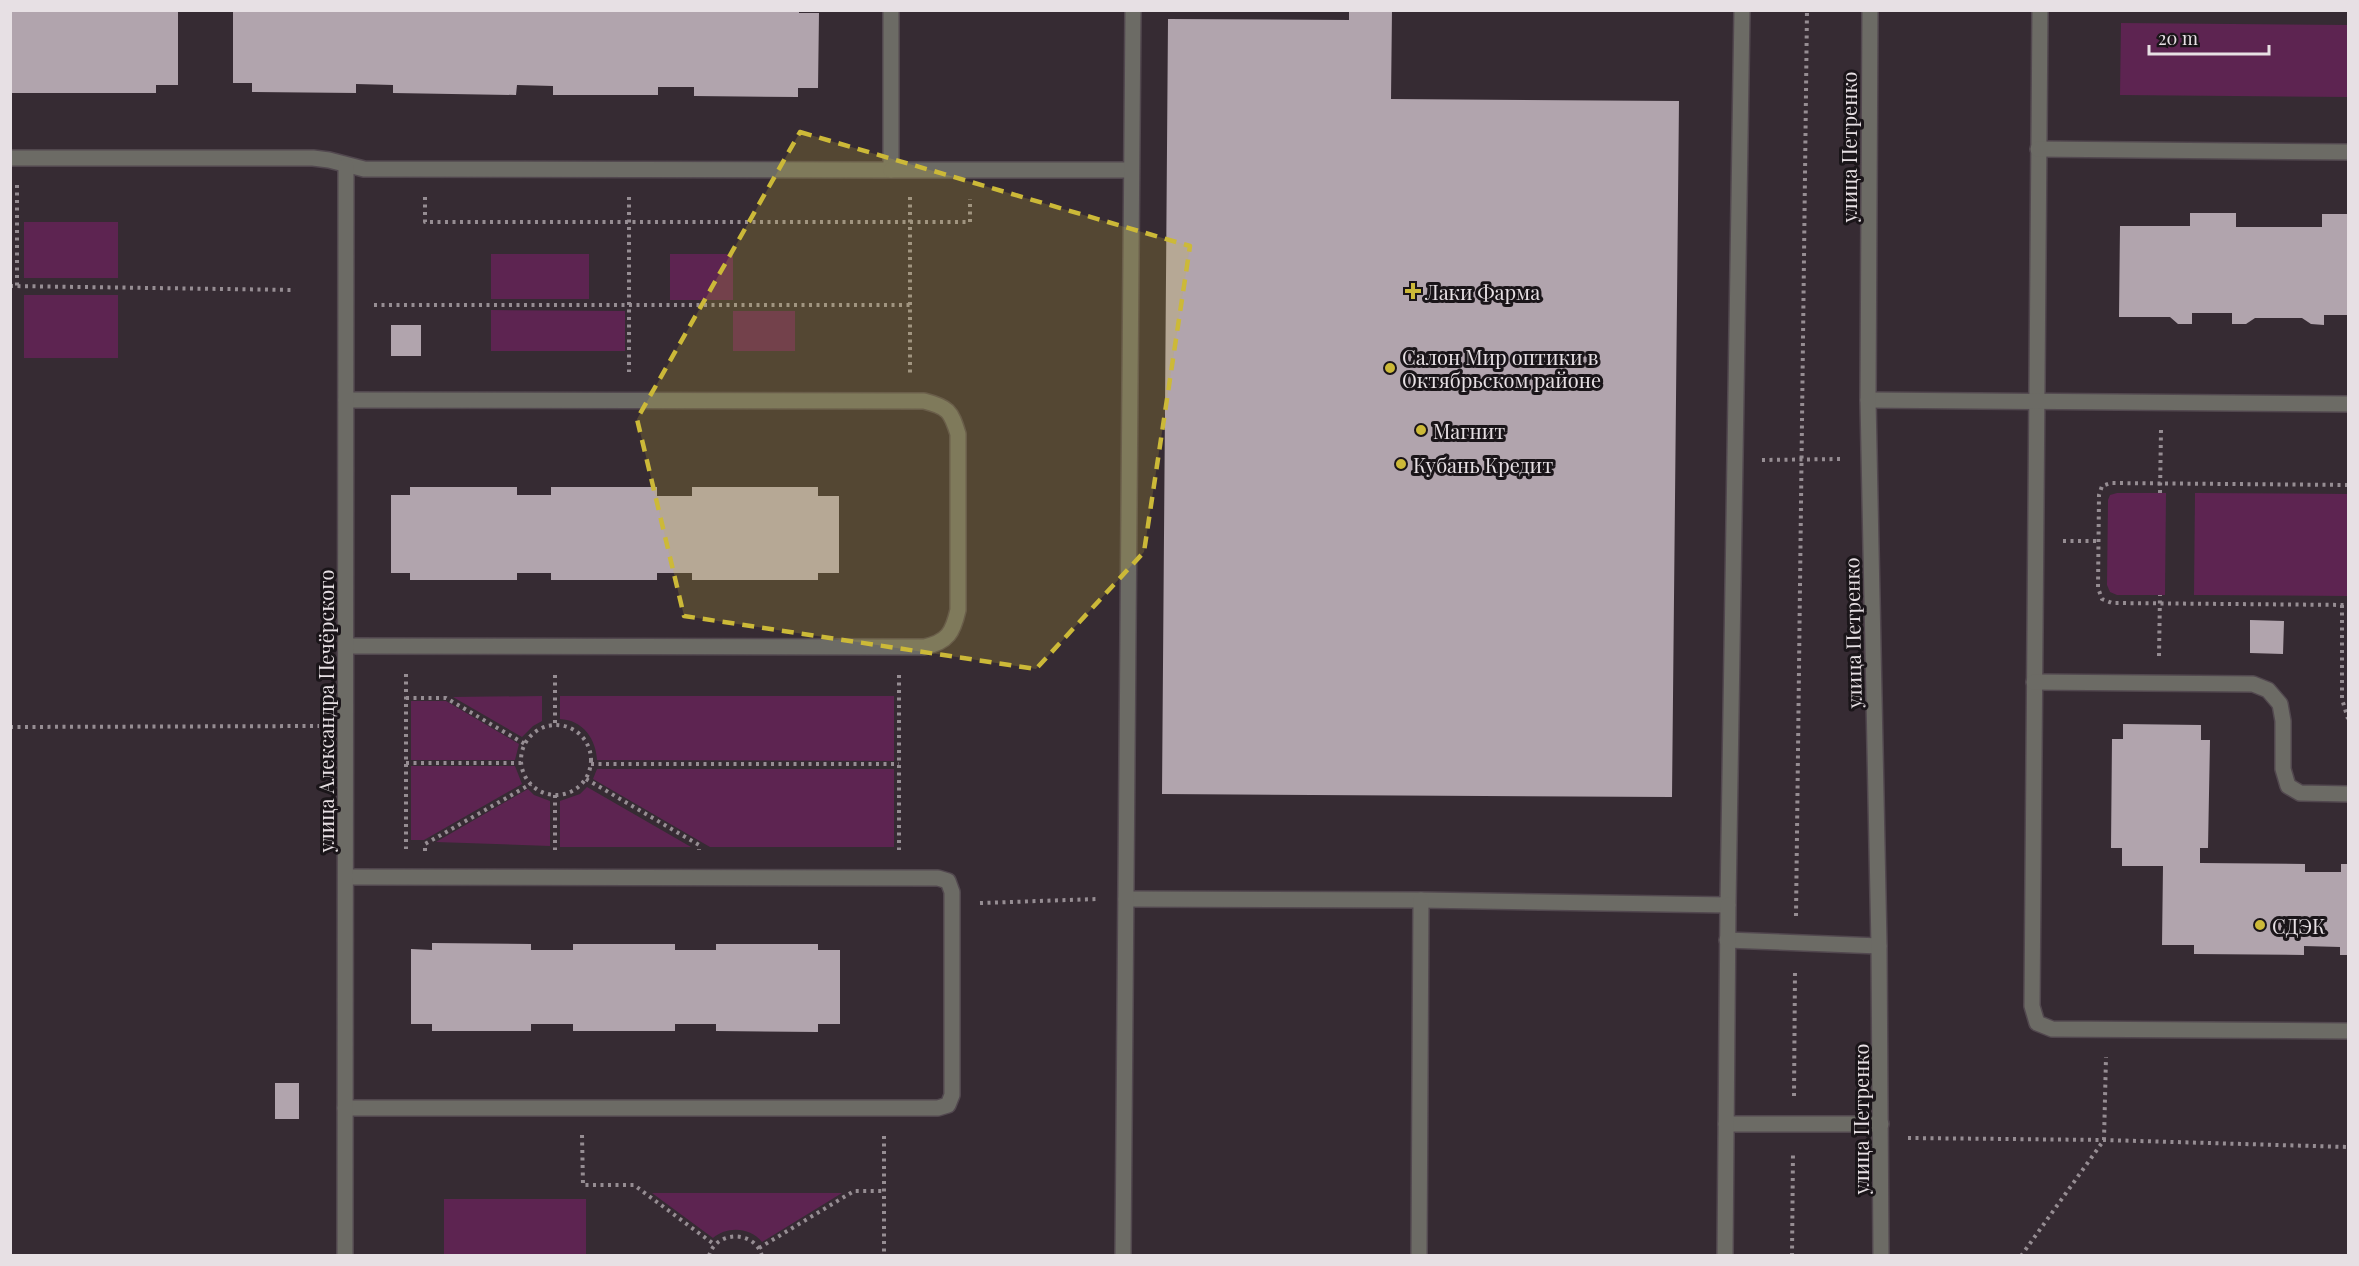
<svg xmlns="http://www.w3.org/2000/svg" width="2359" height="1266" viewBox="0 0 2359 1266" font-family="'Playfair Display',serif">
	<style>
		.green { fill: #5d2451 }
		.building { fill: #b1a4ad }
		.lines { fill: none; stroke-linecap: round; stroke-linejoin: round }
		.lane-casing { stroke: #52484f; stroke-width: 18 }
		.street-casing { stroke: #52484f; stroke-width: 18 }
		.path { stroke: #968d93; stroke-width: 4; stroke-dasharray: 3 4.5; stroke-linecap: butt }
		.lane { stroke: #6c6b65; stroke-width: 15 }
		.street { stroke: #6c6b65; stroke-width: 15 }
		.marked { fill: #ccb938; fill-opacity: 0.2; stroke: #ccb938; stroke-width: 4.5; stroke-dasharray: 12 8; stroke-linejoin: round }
		.poi-dot { fill: #ccb938; stroke: #1a1519; stroke-width: 2 }
		.labels { text-anchor: middle; dominant-baseline: central; stroke-width: 6; stroke-linejoin: round; paint-order: stroke }
		.street-label { font-size: 20px; fill: #e7e0e4; stroke: #1a1519 }
		.poi-label { font-size: 20px; fill: #e7e0e4; stroke: #1a1519; text-anchor: start }
	</style>
	<rect width="100%" height="100%" fill="#362b33"/>
	<g class="green">
		<path d="M 2348,15 L 2348,97 L 2120,95 L 2121,23 L 2348,25 Z"/>
		<rect x="24" y="222" width="94" height="56"/>
		<rect x="491" y="254" width="98" height="45"/>
		<rect x="670" y="254" width="63" height="46"/>
		<rect x="24" y="295" width="94" height="63"/>
		<path d="M 491,310 L 625,311 L 625,351 L 491,351 Z"/>
		<rect x="733" y="311" width="62" height="40"/>
		<path d="M 2117,493 L 2166,493 L 2165,595 L 2117,595 L 2110,592 L 2107,585 L 2108,500 L 2110,495 Z"/>
		<path d="M 2195,493 L 2348,494 L 2348,596 L 2194,595 Z"/>
		<path d="M 542,696 L 542,721 L 533,726 L 522,737 L 453,697 Z"/>
		<path d="M 560,696 L 894,696 L 894,761 L 597,760 C 596,739 583,720 560,719 Z"/>
		<path d="M 411,701 L 446,701 L 519,744 L 515,760 L 411,760 Z"/>
		<path d="M 411,766 L 515,766 L 522,784 L 424,840 L 411,840 Z"/>
		<path d="M 597,769 L 894,769 L 894,847 L 710,847 L 593,779 Z"/>
		<path d="M 587,787 L 691,847 L 560,847 L 560,801 L 580,794 Z"/>
		<path d="M 528,789 L 534,795 L 550,801 L 550,846 L 436,842 Z"/>
		<path d="M 652,1193 L 842,1193 L 762,1242 C 750,1227 727,1226 713,1238 Z"/>
		<rect x="444" y="1199" width="142" height="56"/>
	</g>
	<g class="building">
		<path d="M 10,10 L 178,10 L 178,85 L 156,85 L 156,93 L 10,93 Z"/>
		<path d="M 233,10 L 799,10 L 799,13 L 819,13 L 818,88 L 798,88 L 798,97 L 694,96 L 694,87 L 658,87 L 658,95 L 553,95 L 553,86 L 517,85 L 516,95 L 393,93 L 393,85 L 356,84 L 356,93 L 252,92 L 252,83 L 233,83 Z"/>
		<path d="M 1349,10 L 1392,10 L 1391,99 L 1679,101 L 1672,797 L 1162,794 L 1168,19 L 1349,20 Z"/>
		<path d="M 2190,213 L 2236,213 L 2236,227 L 2322,227 L 2322,214 L 2348,214 L 2348,315 L 2324,315 L 2324,325 L 2311,324 L 2302,318 L 2255,318 L 2246,324 L 2232,324 L 2232,313 L 2192,313 L 2192,324 L 2178,324 L 2170,317 L 2119,317 L 2120,226 L 2190,226 Z"/>
		<rect x="391" y="325" width="30" height="31"/>
		<path d="M 410,487 L 517,487 L 517,495 L 551,495 L 551,487 L 657,487 L 657,496 L 692,496 L 692,487 L 818,487 L 818,496 L 839,496 L 839,573 L 818,573 L 818,580 L 692,580 L 692,573 L 657,573 L 657,580 L 551,580 L 551,573 L 517,573 L 517,580 L 410,580 L 410,573 L 391,573 L 391,495 L 410,495 Z"/>
		<path d="M 2250,620 L 2284,621 L 2283,654 L 2250,653 Z"/>
		<path d="M 2123,724 L 2201,725 L 2201,740 L 2210,740 L 2208,848 L 2200,848 L 2200,863 L 2305,864 L 2305,872 L 2341,872 L 2341,864 L 2348,864 L 2348,955 L 2340,955 L 2340,947 L 2304,946 L 2304,955 L 2194,954 L 2194,945 L 2162,945 L 2163,866 L 2122,866 L 2122,848 L 2111,848 L 2112,739 L 2123,739 Z"/>
		<path d="M 432,943 L 531,944 L 531,950 L 573,950 L 573,944 L 675,944 L 675,950 L 716,950 L 716,944 L 818,944 L 818,950 L 840,950 L 840,1024 L 818,1024 L 818,1032 L 716,1031 L 716,1024 L 675,1024 L 675,1031 L 573,1031 L 573,1024 L 531,1024 L 531,1031 L 432,1031 L 432,1024 L 411,1024 L 411,949 L 432,950 Z"/>
		<rect x="275" y="1083" width="24" height="36"/>
	</g>
	<g class="lines">
		<defs>
			<g id="lane">
				<path d="M 2040,10 L 2032,1006 L 2037,1023 L 2052,1029 L 2348,1031"/>
				<path d="M 2038,149 L 2348,152"/>
				<path d="M 10,158 L 313,158 L 329,160 L 364,169 L 891,170 L 891,10"/>
				<path d="M 891,170 L 1131,170"/>
				<path d="M 346,400 L 924,401 C 948,407 951,411 958,434 L 958,610 C 953,632 948,642 924,647 L 346,646"/>
				<path d="M 1868,400 L 2348,404"/>
				<path d="M 2034,682 L 2253,684 L 2268,690 L 2280,704 L 2283,721 L 2283,769 L 2288,786 L 2300,793 L 2348,794"/>
				<path d="M 1126,899 L 1421,900 L 1728,905 L 1742,10"/>
				<path d="M 1727,940 L 1879,946"/>
				<path d="M 345,1108 L 938,1108 L 948,1105 L 952,1095 L 952,892 L 948,881 L 938,878 L 346,877"/>
				<path d="M 1726,1124 L 1881,1124"/>
				<path d="M 1123,1256 L 1133,10"/>
				<path d="M 1419,1256 L 1421,900"/>
				<path d="M 1725,1256 L 1728,905"/>
			</g>
			<g id="street">
				<path d="M 1870,10 L 1868,400 L 1879,946 L 1881,1256"/>
				<path d="M 345,1256 L 346,166"/>
			</g>
		</defs>
		<use href="#lane" class="lane-casing"/>
		<use href="#street" class="street-casing"/>
		<g class="path">
			<path d="M 17,185 L 17,286"/>
			<path d="M 425,197 L 425,222 L 970,222 L 970,199"/>
			<path d="M 629,197 L 629,372"/>
			<path d="M 910,197 L 910,373"/>
			<path d="M 10,286 L 295,290"/>
			<path d="M 374,305 L 910,305"/>
			<path d="M 1762,460 L 1842,459"/>
			<path d="M 2348,485 L 2111,483 L 2102,486 L 2099,495 L 2098,588 L 2102,599 L 2112,603 L 2348,605"/>
			<path d="M 2160,493 L 2161,430"/>
			<path d="M 2063,541 L 2099,541"/>
			<path d="M 2342,605 L 2342,699 L 2348,719"/>
			<path d="M 2159,656 L 2160,595"/>
			<path d="M 406,674 L 406,849"/>
			<path d="M 555,675 L 555,725"/>
			<path d="M 899,675 L 899,850"/>
			<path d="M 406,698 L 446,698 L 525,744"/>
			<circle cx="556" cy="760" r="35"/>
			<path d="M 10,727 L 319,726"/>
			<path d="M 406,763 L 521,763"/>
			<path d="M 591,764 L 899,764"/>
			<path d="M 586,779 L 699,845 L 699,850"/>
			<path d="M 555,795 L 555,850"/>
			<path d="M 425,851 L 425,844 L 531,784"/>
			<path d="M 980,903 L 1098,899"/>
			<path d="M 1796,916 L 1807,10"/>
			<path d="M 1794,1096 L 1795,971"/>
			<path d="M 582,1135 L 583,1185 L 634,1185 L 715,1245"/>
			<path d="M 884,1136 L 884,1256"/>
			<path d="M 1908,1138 L 2104,1140 L 2348,1147"/>
			<path d="M 759,1248 L 854,1191 L 884,1191"/>
			<path d="M 709,1256 C 716,1230 755,1230 762,1256"/>
			<path d="M 1792,1256 L 1793,1151"/>
			<path d="M 2021,1256 L 2104,1140 L 2106,1057"/>
		</g>
		<use href="#lane" class="lane"/>
		<use href="#street" class="street"/>
	</g>
	<path class="marked" d="M 800,132 L 1190,246 L 1144,552 L 1036,669 L 684,616 L 637,419 Z"/>
	<g class="poi-dot">
		<path d="M1410 282h6v6h6v6h-6v6h-6v-6h-6v-6h6z"/>
		<circle cx="1390" cy="368" r="6"/>
		<circle cx="1421" cy="430" r="6"/>
		<circle cx="1401" cy="464" r="6"/>
		<circle cx="2260" cy="925" r="6"/>
	</g>
	<g class="labels">
		<g class="street-label">
			<text transform="translate(1848 147) rotate(-90)">улица Петренко</text>
			<text transform="translate(1852 633) rotate(-91)">улица Петренко</text>
			<text transform="translate(325 711) rotate(-90)">улица Александра Печёрского</text>
			<text transform="translate(1860 1119) rotate(-90)">улица Петренко</text>
		</g>
		<g class="poi-label">
			<text x="1425" y="291">Лаки Фарма</text>
			<text x="1402" y="356">Салон Мир оптики в<tspan x="1402" dy="23">Октябрьском районе</tspan></text>
			<text x="1433" y="430">Магнит</text>
			<text x="1413" y="464">Кубань Кредит</text>
			<text x="2272" y="925">СДЭК</text>
		</g>
	</g>
	<rect width="2359" height="1266" fill="none" stroke="#e7e0e4" stroke-width="24"/>
	<path d="M2149 45v9h120v-9" fill="none" stroke="#e7e0e4" stroke-width="3"/>
	<text x="2158" y="45" font-size="18" fill="#e7e0e4" stroke="#1a1519" stroke-width="4.5" paint-order="stroke">20 m</text>
</svg>
